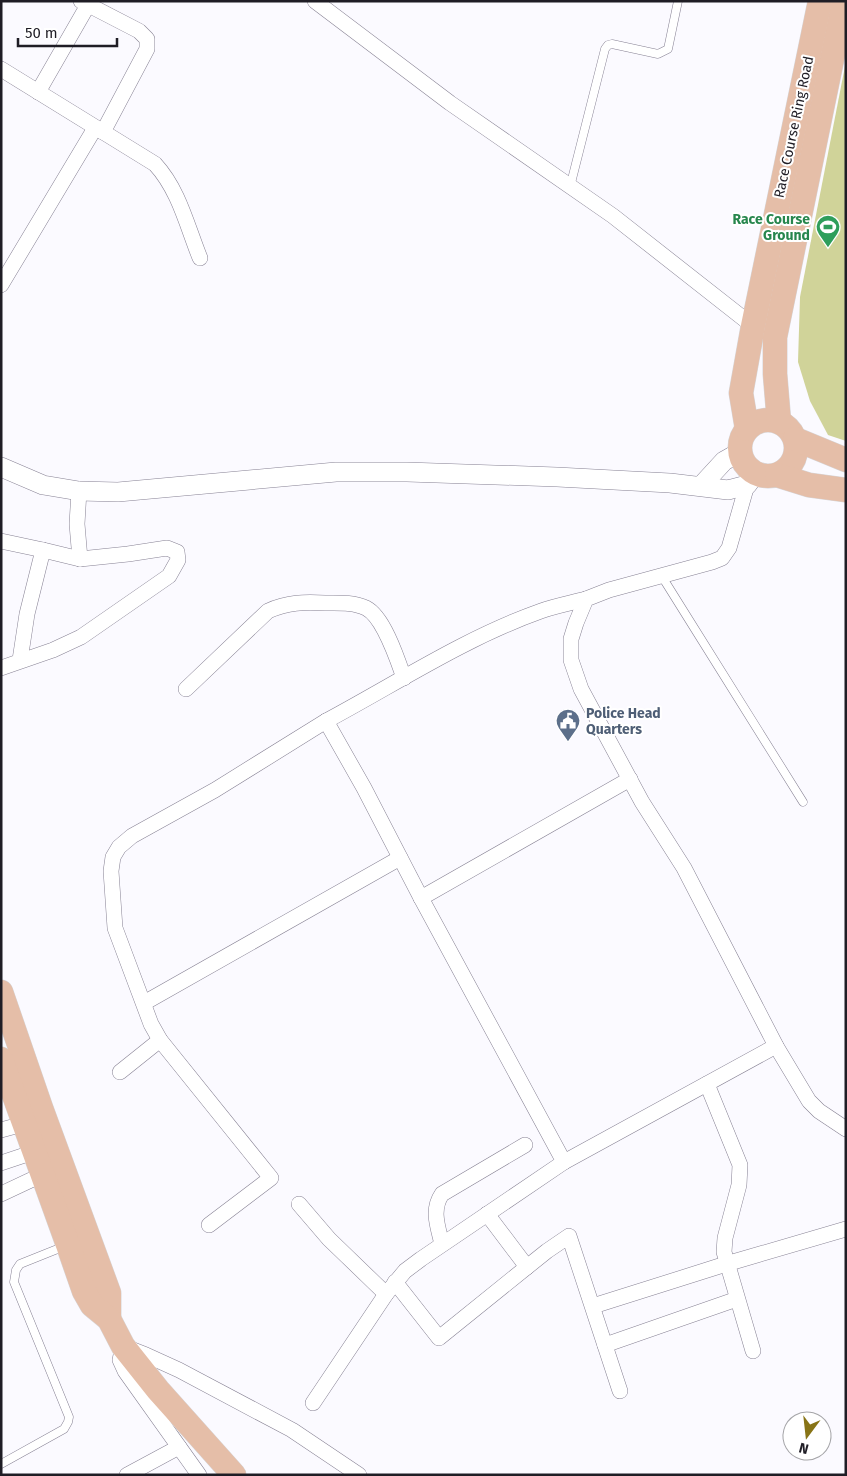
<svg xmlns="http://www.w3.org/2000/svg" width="847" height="1476" viewBox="0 0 847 1476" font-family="'Fira Sans',sans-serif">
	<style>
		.park { fill: #d0d399 }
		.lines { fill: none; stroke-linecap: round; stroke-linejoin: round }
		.service-casing { stroke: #878294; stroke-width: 9 }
		.minor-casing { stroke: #878294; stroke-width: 16 }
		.tertiary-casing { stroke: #878294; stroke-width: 20 }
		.primary-casing { stroke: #d7d6d8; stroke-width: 25 }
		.service { stroke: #fff; stroke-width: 8 }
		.minor { stroke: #fff; stroke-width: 15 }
		.tertiary { stroke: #fff; stroke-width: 19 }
		.primary { stroke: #e5bea8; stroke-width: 24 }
		.labels { text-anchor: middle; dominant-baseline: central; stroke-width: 4; stroke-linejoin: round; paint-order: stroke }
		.street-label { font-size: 14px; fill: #1f1d25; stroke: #fff }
		.leisure-label { font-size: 14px; font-weight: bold; fill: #27864d; stroke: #fff; text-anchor: end }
		.service-label { font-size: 14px; font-weight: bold; fill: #4e5e75; stroke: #fff; text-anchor: start }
	</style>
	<rect width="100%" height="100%" fill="#fbfaff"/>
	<path class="park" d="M 846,61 L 846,441 L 828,435 L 810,401 L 798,362 L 800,297 Z"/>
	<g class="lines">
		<defs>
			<g id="service">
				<path d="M 570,187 L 605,49 L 608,45 L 612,44 L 658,54 L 668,49 L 678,1"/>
				<path d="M 661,575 L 803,802"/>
				<path d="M 1,1464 L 64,1429 L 68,1422 L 69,1417 L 14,1282 L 16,1270 L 20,1264 L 65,1246"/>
			</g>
			<g id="minor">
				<path d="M 81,1 L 139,31 L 147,39 L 147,49 L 103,132"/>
				<path d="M 315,1 L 450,103 L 613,216 L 753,326"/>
				<path d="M 1,69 L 155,164 C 179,190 187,226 200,258"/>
				<path d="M 38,92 L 88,5"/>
				<path d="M 1,285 L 95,128"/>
				<path d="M 747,485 L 729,548 L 722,558 L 712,562 L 609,590 L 586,599 L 576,623 L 571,639 L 571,660 L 581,689 L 642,802 L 684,868 L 776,1046 L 809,1101 L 819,1111 L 846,1129"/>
				<path d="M 79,491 L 77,524 L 80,559"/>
				<path d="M 1,541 L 43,550"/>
				<path d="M 1,668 L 53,650 L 81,637 L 169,576 L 178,560 L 177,552 L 167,548 L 128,554 L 80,559 L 43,550 L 27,614 L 20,660"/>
				<path d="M 186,689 L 268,611 C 288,602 304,602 325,603 C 338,603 354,602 366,608 C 384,617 398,661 404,678"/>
				<path d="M 421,898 L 630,779"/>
				<path d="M 144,1003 L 400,858"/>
				<path d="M 120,1072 L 160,1040"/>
				<path d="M 707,1084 L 740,1165 L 739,1185 L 725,1238 L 724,1252 L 753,1351"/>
				<path d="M 1,1130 L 23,1124"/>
				<path d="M 564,1162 L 776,1046"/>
				<path d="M 1,1163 L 34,1152"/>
				<path d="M 1,1194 L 50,1171"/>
				<path d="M 299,1204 L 329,1239 L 386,1294"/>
				<path d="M 487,1214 L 527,1267 L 547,1251 L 569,1236 L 620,1391"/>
				<path d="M 209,1225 L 271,1178 L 160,1040 L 151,1024 L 115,928 L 111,871 L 113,857 L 119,847 L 132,836 L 215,790 L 326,721"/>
				<path d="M 442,1244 C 438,1227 431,1210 442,1194 L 525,1145"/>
				<path d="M 395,1282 L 439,1338 L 527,1267"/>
				<path d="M 593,1306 L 726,1264 L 846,1229"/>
				<path d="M 605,1345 L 737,1299"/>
				<path d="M 313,1403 L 386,1294 L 405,1271 L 421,1259 L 564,1162 L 421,898 L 364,788 L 326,721 C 397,683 465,638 541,611 C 555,606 571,603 586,599"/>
				<path d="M 127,1475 L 179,1447"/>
				<path d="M 199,1475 L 125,1371 L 120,1360 L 123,1346 L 146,1355 L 179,1370 L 292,1430 L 359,1475"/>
			</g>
			<g id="tertiary">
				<path d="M 1,467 L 43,485 L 79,491 L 118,492 L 336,472 L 407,472 L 557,477 L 670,483 L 728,490 L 747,485 L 756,473"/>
				<path d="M 701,486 L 724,461 L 740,452"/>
			</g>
			<g id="primary">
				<circle cx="768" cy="448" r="28"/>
				<path d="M 779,422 L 775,374 L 775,337 L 844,1"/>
				<path d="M 747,429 L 741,393 L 753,326 L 820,1"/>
				<path d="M 795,439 L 846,460"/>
				<path d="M 777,475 L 809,485 L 846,490"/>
				<path d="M 1,992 L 41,1108 L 109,1293 L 109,1319"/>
				<path d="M 1,1059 L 68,1245 L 84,1291 L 92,1305 L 109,1319 L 123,1346 L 158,1390 L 234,1475"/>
			</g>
		</defs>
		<use href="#service" class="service-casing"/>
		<use href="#minor" class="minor-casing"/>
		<use href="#tertiary" class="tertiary-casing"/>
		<use href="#primary" class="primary-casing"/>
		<use href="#service" class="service"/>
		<use href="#minor" class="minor"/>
		<use href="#tertiary" class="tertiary"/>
		<use href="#primary" class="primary"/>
	</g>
	<defs>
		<symbol id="stadium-pin" viewBox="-11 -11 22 30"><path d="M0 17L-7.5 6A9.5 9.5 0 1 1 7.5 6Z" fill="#2e9e5b" stroke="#fff"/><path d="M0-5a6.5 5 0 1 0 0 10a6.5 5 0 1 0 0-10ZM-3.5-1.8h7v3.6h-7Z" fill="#fff"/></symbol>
		<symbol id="civic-pin" viewBox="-11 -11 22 30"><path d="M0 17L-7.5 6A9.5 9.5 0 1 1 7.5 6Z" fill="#5c6f8a" stroke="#fff"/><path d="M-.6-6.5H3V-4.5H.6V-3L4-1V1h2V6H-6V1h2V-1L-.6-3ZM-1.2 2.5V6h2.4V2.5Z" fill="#fff"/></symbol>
	</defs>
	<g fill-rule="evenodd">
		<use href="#stadium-pin" x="814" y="213" width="28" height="38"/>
		<use href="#civic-pin" x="554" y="707" width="28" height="38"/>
	</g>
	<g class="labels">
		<g class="street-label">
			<text transform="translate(794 127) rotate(-78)">Race Course Ring Road</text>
		</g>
		<g class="leisure-label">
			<text x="810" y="219">Race Course<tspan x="810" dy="16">Ground</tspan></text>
		</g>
		<g class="service-label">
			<text x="586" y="713">Police Head<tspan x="586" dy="16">Quarters</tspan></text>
		</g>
	</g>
	<rect width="847" height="1476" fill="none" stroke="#1f1d25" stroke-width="5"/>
	<g transform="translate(807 1436) rotate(195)"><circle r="24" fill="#ffffff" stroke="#a5a5a8"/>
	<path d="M0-4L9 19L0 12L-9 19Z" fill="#887416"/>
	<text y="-8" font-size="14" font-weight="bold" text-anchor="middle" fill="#1f1d25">N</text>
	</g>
	<path d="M18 38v8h99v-8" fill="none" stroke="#1f1d25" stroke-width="2.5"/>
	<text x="25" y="38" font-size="15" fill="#1f1d25" stroke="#ffffff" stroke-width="4" paint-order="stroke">50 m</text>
</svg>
